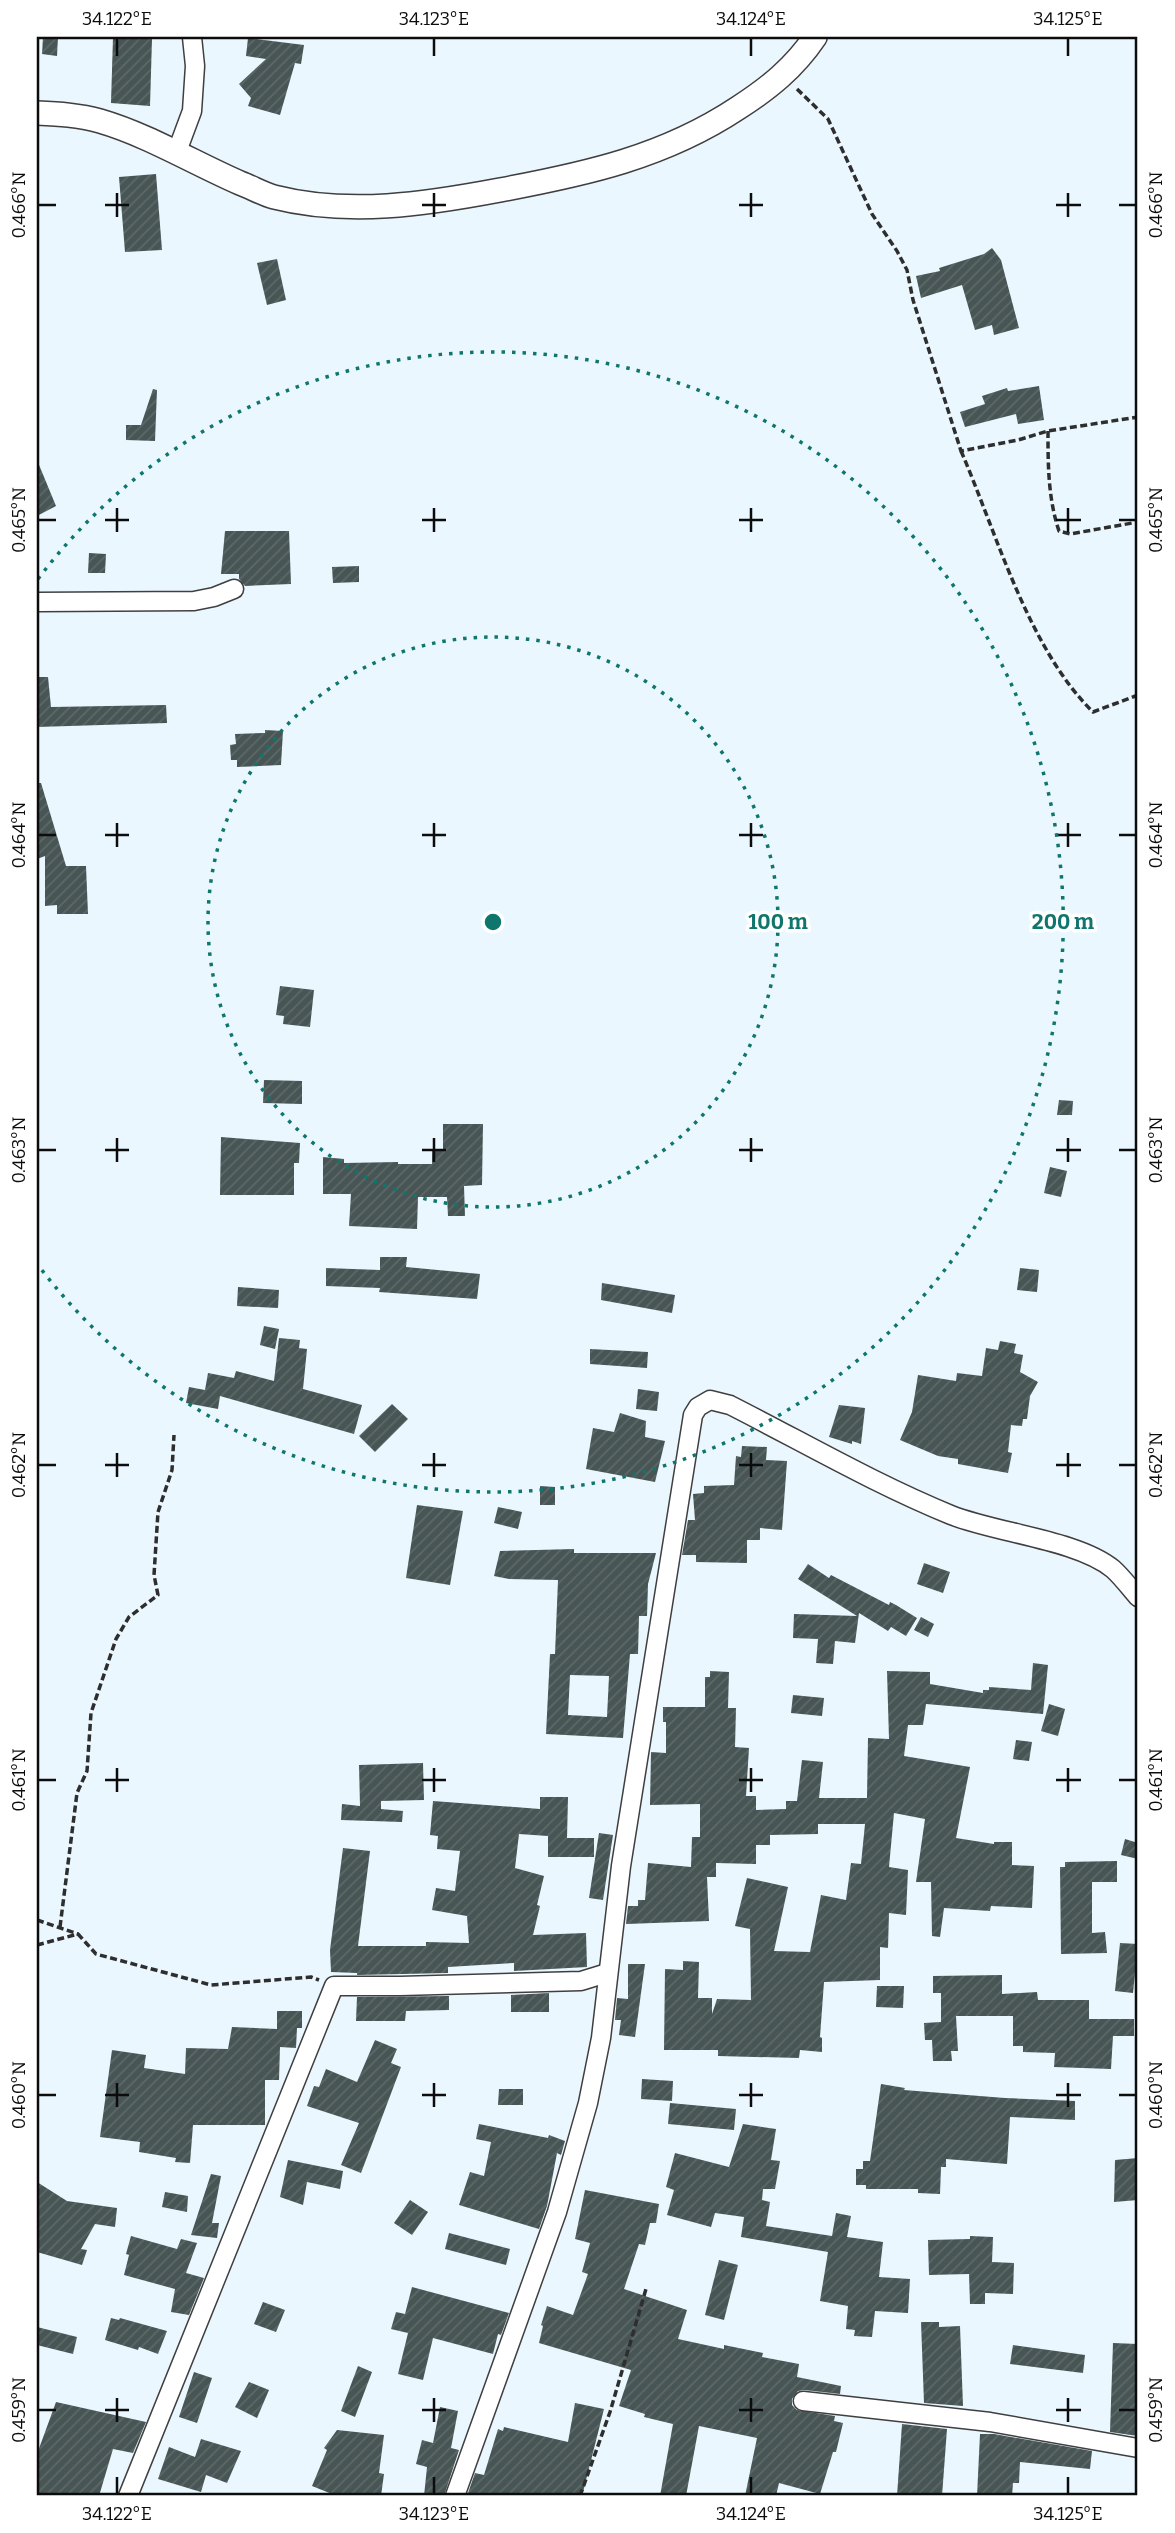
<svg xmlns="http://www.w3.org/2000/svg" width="1175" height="2533" viewBox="0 0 1175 2533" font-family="Bitter,serif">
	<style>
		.building { fill: url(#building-hatch); fill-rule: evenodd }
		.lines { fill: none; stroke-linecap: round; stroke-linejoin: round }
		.minor-casing { stroke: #3f3f3f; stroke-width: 21 }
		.tertiary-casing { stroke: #3f3f3f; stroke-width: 26 }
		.path { stroke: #2e2e2e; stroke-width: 3.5; stroke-dasharray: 7 3.5; stroke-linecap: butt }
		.minor { stroke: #fff; stroke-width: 18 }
		.tertiary { stroke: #fff; stroke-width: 23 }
		.ticks { fill: none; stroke: #0c0c0c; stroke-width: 2.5 }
		.ring { fill: none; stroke: #0f766e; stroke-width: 3.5; stroke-dasharray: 3.5 7 }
		.centre { fill: #0f766e; stroke: #fff; stroke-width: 3.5 }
		.ring-label { font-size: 21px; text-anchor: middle; font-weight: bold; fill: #0f766e; stroke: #fff; stroke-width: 7; stroke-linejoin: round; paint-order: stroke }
		.neatline { fill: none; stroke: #0c0c0c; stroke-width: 2.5 }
		.ticks-label { font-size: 18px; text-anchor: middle; fill: #0c0c0c }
	</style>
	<defs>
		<pattern id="building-hatch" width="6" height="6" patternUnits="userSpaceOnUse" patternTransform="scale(1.75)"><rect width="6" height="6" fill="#485555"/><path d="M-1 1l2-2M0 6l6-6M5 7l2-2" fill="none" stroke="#5e6868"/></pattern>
	</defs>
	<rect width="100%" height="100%" fill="#ebf7ff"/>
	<g class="building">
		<path d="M 43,37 L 58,37 L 57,56 L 42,54 Z"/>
		<path d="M 113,37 L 152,39 L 150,106 L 111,103 Z"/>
		<path d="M 248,38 L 304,45 L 301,64 L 295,63 L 280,115 L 248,106 L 251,98 L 239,84 L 266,59 L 246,56 Z"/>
		<path d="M 156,174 L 162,250 L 125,252 L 119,177 Z"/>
		<path d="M 992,248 L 1001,260 L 1019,328 L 994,335 L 992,325 L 975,330 L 962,285 L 921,298 L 916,276 L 940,271 L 939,268 L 984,254 Z"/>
		<path d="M 277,259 L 286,300 L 267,305 L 257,263 Z"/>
		<path d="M 1039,386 L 1044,420 L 1018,424 L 1016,414 L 965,427 L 960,412 L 985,404 L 982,396 L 1007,388 L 1008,391 Z"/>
		<path d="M 153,389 L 157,390 L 155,441 L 126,440 L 126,425 L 141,425 Z"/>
		<path d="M 37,460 L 56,506 L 37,516 Z"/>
		<path d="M 225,531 L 289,531 L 291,584 L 245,586 L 239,579 L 239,574 L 221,574 Z"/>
		<path d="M 89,553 L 106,554 L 105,573 L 88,573 Z"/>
		<path d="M 359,566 L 359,582 L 333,583 L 332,567 Z"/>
		<path d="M 37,677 L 48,677 L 51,707 L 166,705 L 167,723 L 37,727 Z"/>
		<path d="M 265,730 L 283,731 L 281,765 L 237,767 L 237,760 L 231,760 L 230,745 L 236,744 L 235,734 L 265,733 Z"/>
		<path d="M 37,783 L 41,783 L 66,866 L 86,866 L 88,914 L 57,914 L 57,905 L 45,906 L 45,856 L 37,859 Z"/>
		<path d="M 280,986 L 314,990 L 310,1027 L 283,1024 L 284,1016 L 276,1015 Z"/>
		<path d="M 264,1080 L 302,1081 L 302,1104 L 263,1103 Z"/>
		<path d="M 1059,1100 L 1073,1101 L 1072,1115 L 1057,1115 Z"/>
		<path d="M 443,1124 L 483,1124 L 482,1185 L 464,1186 L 465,1216 L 448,1216 L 447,1197 L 418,1197 L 417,1229 L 349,1226 L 351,1194 L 323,1194 L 323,1157 L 344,1159 L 344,1163 L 398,1162 L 398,1164 L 432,1164 L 432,1151 L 443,1151 Z"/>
		<path d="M 221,1137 L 300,1143 L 299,1163 L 294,1163 L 294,1195 L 220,1195 Z"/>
		<path d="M 1050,1167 L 1067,1171 L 1061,1197 L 1044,1193 Z"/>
		<path d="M 380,1257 L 407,1257 L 406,1267 L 480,1274 L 477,1299 L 379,1292 L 380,1288 L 326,1286 L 326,1268 L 380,1270 Z"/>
		<path d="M 1020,1268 L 1039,1270 L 1037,1292 L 1017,1290 Z"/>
		<path d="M 602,1283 L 675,1295 L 672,1313 L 601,1300 Z"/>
		<path d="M 238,1287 L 279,1290 L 278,1308 L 237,1306 Z"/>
		<path d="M 264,1326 L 279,1329 L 275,1349 L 260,1345 Z"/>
		<path d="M 279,1338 L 300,1340 L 299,1348 L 307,1349 L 303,1389 L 362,1405 L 354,1434 L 220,1396 L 218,1409 L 186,1403 L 189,1387 L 205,1390 L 208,1373 L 234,1378 L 236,1371 L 274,1381 Z"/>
		<path d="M 1000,1341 L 1016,1344 L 1014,1353 L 1023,1355 L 1020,1372 L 1038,1382 L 1030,1396 L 1027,1419 L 1023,1419 L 1022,1426 L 1011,1425 L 1008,1452 L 1012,1453 L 1008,1473 L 958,1464 L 958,1459 L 938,1456 L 900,1440 L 912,1412 L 918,1375 L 956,1381 L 957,1373 L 982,1376 L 986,1348 L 998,1350 Z"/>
		<path d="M 590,1349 L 648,1352 L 647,1368 L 590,1364 Z"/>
		<path d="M 638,1389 L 659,1392 L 657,1411 L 636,1409 Z"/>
		<path d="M 392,1404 L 408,1419 L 375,1452 L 359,1436 Z"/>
		<path d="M 839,1405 L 865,1408 L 861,1444 L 852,1441 L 852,1444 L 829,1437 Z"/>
		<path d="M 620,1413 L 646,1421 L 645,1437 L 665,1441 L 655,1482 L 586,1469 L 593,1428 L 614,1432 Z"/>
		<path d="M 742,1446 L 767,1447 L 766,1460 L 787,1461 L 782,1530 L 760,1528 L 760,1540 L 747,1540 L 747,1563 L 696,1562 L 696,1555 L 682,1555 L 688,1520 L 695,1520 L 693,1494 L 704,1493 L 704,1486 L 734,1485 L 736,1456 L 741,1457 Z"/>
		<path d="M 540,1486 L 555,1487 L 555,1505 L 540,1505 Z"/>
		<path d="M 417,1505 L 463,1511 L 450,1585 L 406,1578 Z"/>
		<path d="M 498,1507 L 522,1512 L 518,1529 L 494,1523 Z"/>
		<path d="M 574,1549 L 574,1553 L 656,1553 L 648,1584 L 647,1616 L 639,1616 L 638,1654 L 630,1654 L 623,1738 L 546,1734 L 550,1654 L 555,1654 L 558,1580 L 509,1579 L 494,1576 L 500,1551 ZM 570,1675 L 609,1676 L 607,1717 L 568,1715 Z"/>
		<path d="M 924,1563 L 950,1572 L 943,1593 L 917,1584 Z"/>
		<path d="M 808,1564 L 829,1578 L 831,1575 L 889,1605 L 890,1602 L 896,1605 L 917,1618 L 906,1636 L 891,1627 L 888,1631 L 859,1613 L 855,1643 L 835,1641 L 833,1664 L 816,1663 L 818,1639 L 793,1638 L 794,1614 L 857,1616 L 798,1579 Z"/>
		<path d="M 921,1617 L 934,1624 L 928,1637 L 914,1630 Z"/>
		<path d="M 1033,1663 L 1048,1665 L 1043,1714 L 926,1704 L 923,1725 L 908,1725 L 904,1756 L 970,1767 L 956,1838 L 994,1844 L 994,1842 L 1012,1842 L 1012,1865 L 1034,1866 L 1032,1908 L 991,1906 L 990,1911 L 944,1908 L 940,1937 L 932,1936 L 931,1882 L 916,1882 L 925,1819 L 894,1813 L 889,1867 L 908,1870 L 906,1915 L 889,1913 L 888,1948 L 880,1947 L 880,1980 L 824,1982 L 820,2037 L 822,2038 L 822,2052 L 800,2050 L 799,2058 L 718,2056 L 718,2050 L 664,2050 L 665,1969 L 683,1970 L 683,1961 L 699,1962 L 698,1998 L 712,1998 L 712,2014 L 717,1999 L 751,2000 L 750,1929 L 735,1926 L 747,1878 L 788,1887 L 774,1951 L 810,1952 L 821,1895 L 846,1900 L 851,1863 L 861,1864 L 865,1824 L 818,1824 L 818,1834 L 770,1835 L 770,1845 L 756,1845 L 756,1864 L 716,1863 L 716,1877 L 707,1877 L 709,1921 L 626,1924 L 628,1906 L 638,1906 L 638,1900 L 645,1900 L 648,1863 L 691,1867 L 692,1837 L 700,1837 L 700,1804 L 650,1805 L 651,1752 L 666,1753 L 666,1722 L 663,1722 L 663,1707 L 705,1707 L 705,1677 L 710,1677 L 710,1671 L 729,1672 L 728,1708 L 736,1708 L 735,1747 L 749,1748 L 746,1796 L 756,1796 L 756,1810 L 786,1809 L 786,1801 L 797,1801 L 802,1760 L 823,1762 L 819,1798 L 867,1798 L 868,1738 L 889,1739 L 887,1671 L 930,1672 L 930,1684 L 983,1693 L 983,1690 L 989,1690 L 989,1687 L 1031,1690 Z"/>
		<path d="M 793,1695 L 824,1698 L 822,1716 L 791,1713 Z"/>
		<path d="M 1049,1704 L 1065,1709 L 1058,1736 L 1041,1731 Z"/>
		<path d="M 1016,1740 L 1032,1742 L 1029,1761 L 1013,1759 Z"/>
		<path d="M 423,1763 L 424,1800 L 381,1801 L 381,1809 L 403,1811 L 402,1822 L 341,1820 L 342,1804 L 360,1806 L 359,1765 Z"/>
		<path d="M 540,1797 L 568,1797 L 567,1838 L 594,1838 L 594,1857 L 548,1857 L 548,1836 L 519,1834 L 515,1868 L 544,1876 L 537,1905 L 540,1906 L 533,1935 L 586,1933 L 587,1967 L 514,1971 L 514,1963 L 448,1967 L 448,1973 L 357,1975 L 357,1973 L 331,1972 L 330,1950 L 343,1848 L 370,1851 L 358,1946 L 426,1946 L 426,1942 L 469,1943 L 467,1916 L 432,1910 L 436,1888 L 455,1891 L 460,1851 L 437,1849 L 438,1836 L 430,1835 L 433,1801 L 540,1809 Z"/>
		<path d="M 599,1833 L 613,1835 L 603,1900 L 589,1898 Z"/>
		<path d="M 1125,1839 L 1138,1843 L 1138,1859 L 1121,1855 Z"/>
		<path d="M 1117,1861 L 1117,1882 L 1092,1882 L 1092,1933 L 1105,1932 L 1107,1953 L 1061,1954 L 1060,1867 L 1065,1867 L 1065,1862 Z"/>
		<path d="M 1120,1943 L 1138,1944 L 1133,1993 L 1115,1991 Z"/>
		<path d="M 628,1964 L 645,1964 L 635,2037 L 619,2035 L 621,2020 L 615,2020 L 617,1998 L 628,1999 Z"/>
		<path d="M 1002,1975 L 1002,1994 L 1037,1992 L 1038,2000 L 1089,2000 L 1089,2019 L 1134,2019 L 1134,2036 L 1113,2036 L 1111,2069 L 1054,2067 L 1055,2053 L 1023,2052 L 1023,2046 L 1013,2046 L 1013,2016 L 956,2016 L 958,2051 L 951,2051 L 952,2061 L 933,2061 L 932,2040 L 925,2040 L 924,2023 L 941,2022 L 941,1993 L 933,1993 L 933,1976 Z"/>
		<path d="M 877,1986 L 904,1986 L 903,2008 L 876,2007 Z"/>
		<path d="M 549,1993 L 549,2012 L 511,2012 L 511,1995 Z"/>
		<path d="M 449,1996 L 449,2010 L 406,2011 L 405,2021 L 356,2021 L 357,1997 Z"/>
		<path d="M 277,2011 L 302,2011 L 302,2028 L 297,2028 L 296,2048 L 280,2047 L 279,2080 L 265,2080 L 265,2125 L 193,2125 L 190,2163 L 175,2162 L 176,2158 L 139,2152 L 140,2142 L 100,2137 L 112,2050 L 146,2055 L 144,2068 L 185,2074 L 186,2048 L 228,2049 L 232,2027 L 277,2029 Z"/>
		<path d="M 375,2040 L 397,2049 L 391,2063 L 401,2067 L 361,2173 L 341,2165 L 359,2123 L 307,2106 L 314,2086 L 319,2087 L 326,2069 L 357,2082 Z"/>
		<path d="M 642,2079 L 673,2081 L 672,2101 L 641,2099 Z"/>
		<path d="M 881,2084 L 905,2088 L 904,2090 L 1005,2098 L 1075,2101 L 1075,2120 L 1010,2117 L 1007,2164 L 946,2159 L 946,2167 L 941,2167 L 940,2194 L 918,2193 L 918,2189 L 866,2189 L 866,2185 L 856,2185 L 856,2169 L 863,2169 L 863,2161 L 870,2161 Z"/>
		<path d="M 499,2089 L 523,2089 L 523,2105 L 498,2105 Z"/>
		<path d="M 670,2103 L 736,2109 L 734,2130 L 668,2124 Z"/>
		<path d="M 479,2124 L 548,2138 L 549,2135 L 565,2141 L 561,2155 L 557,2153 L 547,2206 L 539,2229 L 459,2205 L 470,2172 L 484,2176 L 491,2142 L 476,2139 Z"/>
		<path d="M 743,2124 L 776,2129 L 771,2160 L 780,2161 L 775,2189 L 763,2189 L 762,2200 L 770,2202 L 766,2226 L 832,2236 L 836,2213 L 851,2216 L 847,2237 L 883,2242 L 879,2277 L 910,2279 L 908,2313 L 875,2311 L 872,2337 L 854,2336 L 855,2330 L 846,2329 L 848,2306 L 820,2301 L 828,2252 L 741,2237 L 744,2217 L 715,2213 L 711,2227 L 667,2215 L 674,2190 L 666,2187 L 675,2153 L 729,2167 Z"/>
		<path d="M 1138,2158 L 1138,2200 L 1114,2202 L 1115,2160 Z"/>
		<path d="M 288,2160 L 343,2171 L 340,2189 L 307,2182 L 303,2205 L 280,2197 Z"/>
		<path d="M 211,2174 L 221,2176 L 212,2223 L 219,2223 L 217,2238 L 191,2235 Z"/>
		<path d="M 37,2182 L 67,2201 L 117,2208 L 115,2227 L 95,2224 L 81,2249 L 87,2250 L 82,2265 L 37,2252 Z"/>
		<path d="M 585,2190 L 659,2204 L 656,2223 L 650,2223 L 645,2245 L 639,2244 L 624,2289 L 687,2310 L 678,2339 L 724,2349 L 724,2345 L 763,2353 L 762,2357 L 799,2364 L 797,2377 L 841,2386 L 840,2394 L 804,2390 L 798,2391 L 792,2399 L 792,2405 L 797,2410 L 835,2416 L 834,2421 L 843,2423 L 836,2452 L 833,2452 L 820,2494 L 779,2483 L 776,2496 L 745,2496 L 757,2438 L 699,2426 L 686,2496 L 660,2496 L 673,2424 L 644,2417 L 645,2414 L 619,2406 L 631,2370 L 539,2343 L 543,2326 L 541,2325 L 547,2306 L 573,2315 L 588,2274 L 582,2272 L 590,2243 L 575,2239 Z"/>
		<path d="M 165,2192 L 188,2196 L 187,2212 L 162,2207 Z"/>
		<path d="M 410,2200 L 428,2212 L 412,2235 L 394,2223 Z"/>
		<path d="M 449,2233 L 510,2249 L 506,2265 L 445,2249 Z"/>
		<path d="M 131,2236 L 177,2249 L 181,2239 L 197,2243 L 186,2273 L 204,2278 L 189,2315 L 171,2312 L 175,2289 L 124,2275 L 129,2255 L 126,2254 Z"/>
		<path d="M 970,2236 L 993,2237 L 992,2262 L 1014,2263 L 1013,2294 L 985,2293 L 985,2304 L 970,2304 L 969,2274 L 929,2275 L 928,2240 L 970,2239 Z"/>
		<path d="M 719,2260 L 738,2265 L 724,2320 L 705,2315 Z"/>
		<path d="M 412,2287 L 509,2313 L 501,2335 L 498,2334 L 493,2354 L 433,2338 L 423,2380 L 398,2374 L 408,2333 L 391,2329 L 396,2312 L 405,2314 Z"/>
		<path d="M 263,2302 L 285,2310 L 276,2332 L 254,2324 Z"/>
		<path d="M 111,2318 L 119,2320 L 120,2318 L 167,2331 L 158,2354 L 139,2347 L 138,2350 L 105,2340 Z"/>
		<path d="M 921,2322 L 939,2322 L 939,2327 L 960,2326 L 963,2406 L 924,2403 Z"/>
		<path d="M 37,2327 L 77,2337 L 73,2354 L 37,2345 Z"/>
		<path d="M 1113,2343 L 1138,2344 L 1138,2436 L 1110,2432 Z"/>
		<path d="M 1013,2345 L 1085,2355 L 1083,2373 L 1010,2364 Z"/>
		<path d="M 358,2366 L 372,2372 L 355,2417 L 341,2411 Z"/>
		<path d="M 194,2372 L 212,2378 L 197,2423 L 179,2417 Z"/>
		<path d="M 249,2382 L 269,2390 L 257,2418 L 235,2407 Z"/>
		<path d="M 56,2402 L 146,2422 L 133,2453 L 113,2449 L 99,2496 L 37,2496 L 37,2454 Z"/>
		<path d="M 575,2403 L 604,2409 L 582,2496 L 467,2496 L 475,2473 L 484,2475 L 498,2429 L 503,2431 L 504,2427 L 568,2442 Z"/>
		<path d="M 440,2407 L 458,2411 L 451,2448 L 459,2450 L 444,2496 L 424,2496 L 427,2467 L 416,2464 L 422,2440 L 433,2443 Z"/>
		<path d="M 902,2424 L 947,2429 L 942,2496 L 897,2496 Z"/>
		<path d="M 337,2430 L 384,2435 L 379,2473 L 384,2474 L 381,2496 L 337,2496 L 312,2486 L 327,2450 L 324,2448 Z"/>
		<path d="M 980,2434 L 994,2434 L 1092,2451 L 1090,2469 L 1020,2462 L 1019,2483 L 1013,2483 L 1012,2496 L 977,2496 Z"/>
		<path d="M 201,2439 L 241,2451 L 227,2483 L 206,2475 L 201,2492 L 158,2479 L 169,2447 L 195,2457 Z"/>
	</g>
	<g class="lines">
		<defs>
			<g id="minor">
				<path d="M 176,154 L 192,111 L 195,66 L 192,37"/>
				<path d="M 37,602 L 194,601 L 214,597 L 234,589"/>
				<path d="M 803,2401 L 990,2422 L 1138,2448"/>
				<path d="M 128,2496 L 334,1986 L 400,1986 L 581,1981 L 607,1973"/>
				<path d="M 455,2496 L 557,2212 L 588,2103 L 601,2038 L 621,1866 L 693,1415 L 698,1407 L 710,1400 L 730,1405 C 803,1442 875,1484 951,1515 C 996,1533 1078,1540 1113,1569 C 1122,1577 1130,1588 1138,1597"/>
			</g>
			<path id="tertiary" d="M 37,113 C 58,114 79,115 100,121 C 148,135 194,163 240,183 C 251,187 263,194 274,197 C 349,216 426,204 500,190 C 586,174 664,157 738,108 C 769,88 794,68 815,37"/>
		</defs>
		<use href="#minor" class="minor-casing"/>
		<use href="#tertiary" class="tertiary-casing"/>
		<g class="path">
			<path d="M 797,89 L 828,119 L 872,214 L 897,251 L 907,270 L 913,300 L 961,451 L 1018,440 L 1048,431 L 1138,417"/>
			<path d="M 1048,431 C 1048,465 1048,498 1059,531 L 1070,534 L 1138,522"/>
			<path d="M 961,451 C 997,534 1028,648 1093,712 L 1138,695"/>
			<path d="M 37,1920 L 78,1934"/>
			<path d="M 60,1927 L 77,1793 L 87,1771 L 91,1713 L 116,1639 L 129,1617 L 158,1595 L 154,1575 L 158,1512 L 172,1470 L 174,1435"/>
			<path d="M 37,1945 L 78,1934 L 96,1954 L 211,1985 L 311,1977 L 319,1980"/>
			<path d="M 580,2496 L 610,2412 L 646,2289"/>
		</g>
		<use href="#minor" class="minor"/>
		<use href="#tertiary" class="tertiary"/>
	</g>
	<path class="ticks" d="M 117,38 L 117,56M 434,38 L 434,56M 751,38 L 751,56M 1068,38 L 1068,56M 117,193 L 117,217M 434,193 L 434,217M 751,193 L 751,217M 1068,193 L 1068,217M 38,205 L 56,205M 105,205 L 129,205M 422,205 L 446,205M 739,205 L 763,205M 1056,205 L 1081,205M 1119,205 L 1136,205M 117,508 L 117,532M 434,508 L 434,532M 751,508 L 751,532M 1068,508 L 1068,532M 38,520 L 56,520M 105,520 L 129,520M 422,520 L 446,520M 739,520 L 763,520M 1056,520 L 1081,520M 1119,520 L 1136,520M 117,823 L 117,847M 434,823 L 434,847M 751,823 L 751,847M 1068,823 L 1068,847M 38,835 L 56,835M 105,835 L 129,835M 422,835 L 446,835M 739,835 L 763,835M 1056,835 L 1081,835M 1119,835 L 1136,835M 117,1138 L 117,1162M 434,1138 L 434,1162M 751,1138 L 751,1162M 1068,1138 L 1068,1162M 38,1150 L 56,1150M 105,1150 L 129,1150M 422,1150 L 446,1150M 739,1150 L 763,1150M 1056,1150 L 1081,1150M 1119,1150 L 1136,1150M 117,1453 L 117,1477M 434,1453 L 434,1477M 751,1453 L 751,1477M 1068,1453 L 1068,1477M 38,1465 L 56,1465M 105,1465 L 129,1465M 422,1465 L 446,1465M 739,1465 L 763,1465M 1056,1465 L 1081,1465M 1119,1465 L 1136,1465M 117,1768 L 117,1792M 434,1768 L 434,1792M 751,1768 L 751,1792M 1068,1768 L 1068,1792M 38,1780 L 56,1780M 105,1780 L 129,1780M 422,1780 L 446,1780M 739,1780 L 763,1780M 1056,1780 L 1081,1780M 1119,1780 L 1136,1780M 117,2083 L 117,2107M 434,2083 L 434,2107M 751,2083 L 751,2107M 1068,2083 L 1068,2107M 38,2095 L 56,2095M 105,2095 L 129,2095M 422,2095 L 446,2095M 739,2095 L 763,2095M 1056,2095 L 1081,2095M 1119,2095 L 1136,2095M 117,2398 L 117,2422M 434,2398 L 434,2422M 751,2398 L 751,2422M 1068,2398 L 1068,2422M 38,2410 L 56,2410M 105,2410 L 129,2410M 422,2410 L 446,2410M 739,2410 L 763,2410M 1056,2410 L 1081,2410M 1119,2410 L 1136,2410M 117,2477 L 117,2494M 434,2477 L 434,2494M 751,2477 L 751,2494M 1068,2477 L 1068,2494"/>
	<g class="ring">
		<circle cx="493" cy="922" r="285"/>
		<path d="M38 579A570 570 0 1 1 38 1265"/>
	</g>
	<circle cx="493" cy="922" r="10" class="centre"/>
	<g class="ring-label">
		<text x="778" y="929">100 m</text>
		<text x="1063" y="929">200 m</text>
	</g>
	<rect width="1175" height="2533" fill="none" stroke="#ffffff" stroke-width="77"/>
	<rect x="38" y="38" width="1098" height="2456" class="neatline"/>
	<g class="ticks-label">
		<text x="117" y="25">34.122°E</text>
		<text x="434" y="25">34.123°E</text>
		<text x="751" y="25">34.124°E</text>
		<text x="1068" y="25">34.125°E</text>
		<text transform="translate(19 205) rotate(-90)" y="6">0.466°N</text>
		<text transform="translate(1156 205) rotate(-90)" y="6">0.466°N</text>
		<text transform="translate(19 520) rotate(-90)" y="6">0.465°N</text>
		<text transform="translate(1156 520) rotate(-90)" y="6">0.465°N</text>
		<text transform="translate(19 835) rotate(-90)" y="6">0.464°N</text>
		<text transform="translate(1156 835) rotate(-90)" y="6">0.464°N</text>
		<text transform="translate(19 1150) rotate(-90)" y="6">0.463°N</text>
		<text transform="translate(1156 1150) rotate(-90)" y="6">0.463°N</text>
		<text transform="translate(19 1465) rotate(-90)" y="6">0.462°N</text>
		<text transform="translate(1156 1465) rotate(-90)" y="6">0.462°N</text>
		<text transform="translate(19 1780) rotate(-90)" y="6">0.461°N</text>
		<text transform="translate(1156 1780) rotate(-90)" y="6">0.461°N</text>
		<text transform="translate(19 2095) rotate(-90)" y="6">0.460°N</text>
		<text transform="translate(1156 2095) rotate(-90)" y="6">0.460°N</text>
		<text transform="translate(19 2410) rotate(-90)" y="6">0.459°N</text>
		<text transform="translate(1156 2410) rotate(-90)" y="6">0.459°N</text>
		<text x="117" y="2520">34.122°E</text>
		<text x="434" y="2520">34.123°E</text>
		<text x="751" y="2520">34.124°E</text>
		<text x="1068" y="2520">34.125°E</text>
	</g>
</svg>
